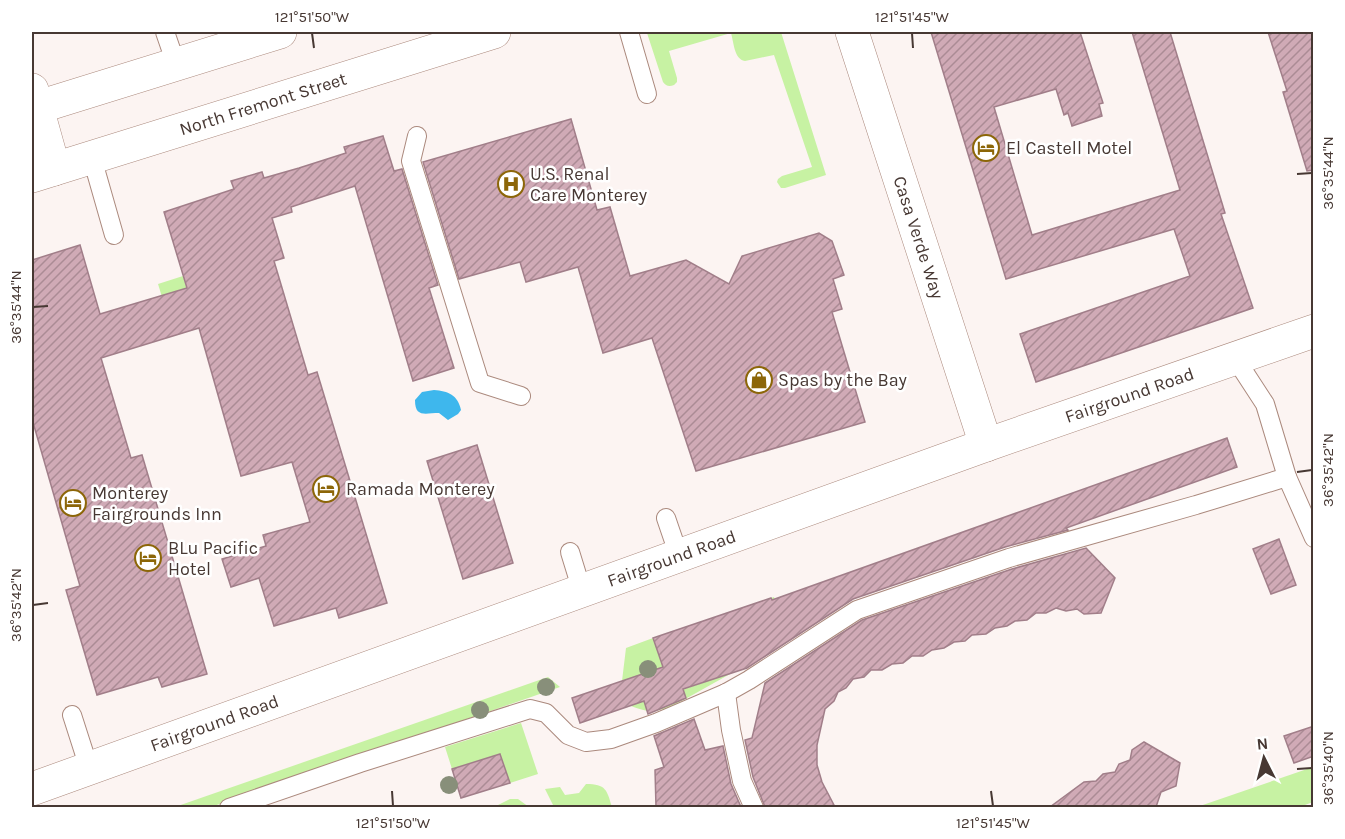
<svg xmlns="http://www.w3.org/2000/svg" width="1345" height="839" viewBox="0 0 1345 839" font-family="Karla,sans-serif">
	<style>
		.green { fill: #c7f2a3 }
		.water { fill: #3eb7ed }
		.building { fill: url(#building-hatch); stroke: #a17e89; stroke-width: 1.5 }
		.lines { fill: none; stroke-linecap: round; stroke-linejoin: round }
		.lane-casing { stroke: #ab897d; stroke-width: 20 }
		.street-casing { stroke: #ab897d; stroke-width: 34 }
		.secondary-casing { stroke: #ab897d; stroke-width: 34 }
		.primary-casing { stroke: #ab897d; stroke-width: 34 }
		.lane { stroke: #fff; stroke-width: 18 }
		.street { stroke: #fff; stroke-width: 33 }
		.secondary { stroke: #fff; stroke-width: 33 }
		.primary { stroke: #fff; stroke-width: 33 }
		.tree { fill: #888f7a }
		.ticks { fill: none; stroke: #473833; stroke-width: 2 }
		.labels { text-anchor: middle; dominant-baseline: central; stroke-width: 5; stroke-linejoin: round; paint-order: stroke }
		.street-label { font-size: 18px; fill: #473833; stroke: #fff }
		.poi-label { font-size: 18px; fill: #473833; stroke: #fff; text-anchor: start }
		.neatline { fill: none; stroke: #473833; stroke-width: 2 }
		.ticks-label { font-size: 15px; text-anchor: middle; fill: #473833 }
	</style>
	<defs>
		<pattern id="building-hatch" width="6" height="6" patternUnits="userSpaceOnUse" patternTransform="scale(1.5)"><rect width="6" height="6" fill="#d0aab6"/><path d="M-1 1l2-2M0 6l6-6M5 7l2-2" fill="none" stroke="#ab8b95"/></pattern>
	</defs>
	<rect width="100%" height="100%" fill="#fcf4f2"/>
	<g class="green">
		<path d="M 648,32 L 781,32 L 826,175 L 785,188 L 781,188 L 777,182 L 778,179 L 782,176 L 812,167 L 774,55 L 745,61 C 734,59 734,43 731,33 L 669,51 L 677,78 L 677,82 L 674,85 C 669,87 666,86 663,82 L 647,33 Z"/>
		<path d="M 183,276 L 199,328 L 174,336 L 158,284 Z"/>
		<path d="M 774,597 L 786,636 L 782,645 L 671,707 C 653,712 649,713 631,706 L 622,681 L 626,648 L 653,638 L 672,693 L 708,681 L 777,615 L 771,598 Z"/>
		<path d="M 548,677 L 560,687 L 211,807 L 172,808 Z"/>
		<path d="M 521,723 L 538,774 L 510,783 L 500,754 L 452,769 L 445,747 Z"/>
		<path d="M 1313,767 L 1313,802 L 1297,808 L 1197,807 Z"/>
		<path d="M 586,784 C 606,784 607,790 612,807 L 554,807 L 545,789 L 560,787 L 565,795 L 579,793 Z"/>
		<path d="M 510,799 L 518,799 L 529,807 L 494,807 Z"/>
	</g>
	<path class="water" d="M 434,390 C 448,391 458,395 461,410 L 458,414 L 448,420 L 439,413 C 425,413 415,418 415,400 L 422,392 Z"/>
	<g class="building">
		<path d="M 931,32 L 1080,32 L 1103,103 L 1099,104 L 1102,116 L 1072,126 L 1068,113 L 1064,115 L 1056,89 L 994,107 L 1032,235 L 1180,190 L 1132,32 L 1170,32 L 1225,213 L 1221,214 L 1253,308 L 1036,382 L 1020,334 L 1190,276 L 1174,229 L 1006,279 Z"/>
		<path d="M 1268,32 L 1314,32 L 1314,170 L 1307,171 L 1283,92 L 1287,91 Z"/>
		<path d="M 571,119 L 597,210 L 610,207 L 630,276 L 686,260 L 729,284 L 742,256 L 819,233 L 832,241 L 844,275 L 833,279 L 842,309 L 832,312 L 865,422 L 696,471 L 652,338 L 603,353 L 578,267 L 526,282 L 520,262 L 459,279 L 423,162 Z"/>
		<path d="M 383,136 L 394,171 L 402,169 L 438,285 L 429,288 L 454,368 L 413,381 L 355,186 L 291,207 L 292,212 L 272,218 L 284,258 L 274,261 L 308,375 L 317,372 L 387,603 L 339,618 L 336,608 L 274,626 L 259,578 L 231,587 L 222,559 L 266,546 L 263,535 L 310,522 L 292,462 L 241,476 L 199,328 L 101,358 L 131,458 L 142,455 L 207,674 L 162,687 L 158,677 L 97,695 L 66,590 L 80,586 L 32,419 L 32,260 L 80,245 L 100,314 L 187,288 L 164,212 L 234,189 L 231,181 L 262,172 L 264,178 L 299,168 L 346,153 L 344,147 Z"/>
		<path d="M 1227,438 L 1237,467 L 1066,528 L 1068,530 L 1005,547 L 853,599 L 747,668 L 683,689 L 686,698 L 648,714 L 644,701 L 580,723 L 572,698 L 663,667 L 653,638 L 771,598 L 772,600 Z"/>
		<path d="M 477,445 L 513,563 L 463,579 L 427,461 Z"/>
		<path d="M 1279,539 L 1296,585 L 1271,594 L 1253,549 Z"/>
		<path d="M 1086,548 L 1115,578 L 1101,613 L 1084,614 L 1077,609 L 1066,611 L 1056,608 L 1046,613 L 1036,613 L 1027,620 L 1015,621 L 1007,626 L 995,628 L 986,634 L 972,635 L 965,641 L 954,642 L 944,648 L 932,650 L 923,656 L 912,656 L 903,663 L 892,664 L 882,670 L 871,670 L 864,677 L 853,679 L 846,688 L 838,692 L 834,701 L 825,709 L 817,745 L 817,765 L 822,782 L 835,807 L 765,807 L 753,777 L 745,740 L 752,738 L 765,683 L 862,620 L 1012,569 Z"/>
		<path d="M 694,719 L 705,750 L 723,746 L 731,784 L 741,807 L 656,807 L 655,770 L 664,767 L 654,736 Z"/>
		<path d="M 1314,726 L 1314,756 L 1294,763 L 1284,736 Z"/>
		<path d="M 1144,742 L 1180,763 L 1176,786 L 1161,792 L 1156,807 L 1050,807 L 1084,782 L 1096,781 L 1103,774 L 1115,772 L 1119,764 L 1130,760 L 1132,750 Z"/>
		<path d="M 500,754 L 510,783 L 461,798 L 452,769 Z"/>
	</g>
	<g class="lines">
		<defs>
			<g id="lane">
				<path d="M 165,32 L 176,64"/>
				<path d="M 629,32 L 647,94"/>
				<path d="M 417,136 L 411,161 L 480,383 L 521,396"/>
				<path d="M 92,158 L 114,235"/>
				<path d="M 1235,358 L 1265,404 L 1287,477 L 1314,538"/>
				<path d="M 666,518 L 679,556"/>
				<path d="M 570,552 L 582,591"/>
				<path d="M 726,693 L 731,730 L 742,781 L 754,808"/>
				<path d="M 72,715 L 89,768"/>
				<path d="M 229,808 L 360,763 L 530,709 L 546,713 L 568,735 L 586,742 L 611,739 L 656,723 L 726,693 L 749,680 L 857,610 L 1009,558 L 1196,505 L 1287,477"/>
			</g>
			<path id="street" d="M 32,90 L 54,169"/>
			<g id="secondary">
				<path id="s1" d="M 852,32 L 986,445"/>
				<path id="s2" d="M 32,789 L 986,445 L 1314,331"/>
			</g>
			<g id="primary">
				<path d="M 32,109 L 280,32"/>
				<path id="s3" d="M 32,176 L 494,32"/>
			</g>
		</defs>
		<use href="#lane" class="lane-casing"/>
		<use href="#street" class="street-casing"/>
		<use href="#secondary" class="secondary-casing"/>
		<use href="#primary" class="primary-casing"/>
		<use href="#lane" class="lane"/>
		<use href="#street" class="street"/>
		<use href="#secondary" class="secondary"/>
		<use href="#primary" class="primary"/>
	</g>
	<g class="tree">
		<circle cx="648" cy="669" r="9"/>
		<circle cx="546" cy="687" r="9"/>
		<circle cx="480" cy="710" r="9"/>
		<circle cx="449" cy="785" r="9"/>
	</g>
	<path class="ticks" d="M 312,33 L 314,48M 912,33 L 913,48M 1297,174 L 1312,173M 33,307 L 48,306M 1297,472 L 1312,470M 33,605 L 48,603M 1297,769 L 1312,768M 392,791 L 393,806M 991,791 L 993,806"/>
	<defs>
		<symbol id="hotel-ring" viewBox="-11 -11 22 22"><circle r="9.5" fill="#fff" stroke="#8c6608" stroke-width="1.5"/><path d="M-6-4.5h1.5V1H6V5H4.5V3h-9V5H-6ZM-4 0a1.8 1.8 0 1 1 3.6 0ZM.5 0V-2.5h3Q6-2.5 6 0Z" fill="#8c6608"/></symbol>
		<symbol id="hospital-ring" viewBox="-11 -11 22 22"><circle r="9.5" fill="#fff" stroke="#8c6608" stroke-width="1.5"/><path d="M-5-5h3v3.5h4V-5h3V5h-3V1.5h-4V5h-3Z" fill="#8c6608"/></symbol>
		<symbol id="shop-ring" viewBox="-11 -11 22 22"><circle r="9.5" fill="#fff" stroke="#8c6608" stroke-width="1.5"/><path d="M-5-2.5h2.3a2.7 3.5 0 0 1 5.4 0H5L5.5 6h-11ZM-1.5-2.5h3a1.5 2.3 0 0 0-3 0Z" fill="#8c6608"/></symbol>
	</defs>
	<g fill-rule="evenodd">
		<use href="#hotel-ring" x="971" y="133" width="30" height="30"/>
		<use href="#hospital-ring" x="496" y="169" width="30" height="30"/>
		<use href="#shop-ring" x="744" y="365" width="30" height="30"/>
		<use href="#hotel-ring" x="311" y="474" width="30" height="30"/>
		<use href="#hotel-ring" x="58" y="488" width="30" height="30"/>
		<use href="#hotel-ring" x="133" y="543" width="30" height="30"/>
	</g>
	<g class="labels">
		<g class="street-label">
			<text stroke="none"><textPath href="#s3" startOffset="242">North Fremont Street</textPath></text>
			<text stroke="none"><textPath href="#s1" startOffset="216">Casa Verde Way</textPath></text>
			<text stroke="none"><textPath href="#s2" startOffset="1166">Fairground Road</textPath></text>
			<text stroke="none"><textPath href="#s2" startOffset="680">Fairground Road</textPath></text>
			<text stroke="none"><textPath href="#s2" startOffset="194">Fairground Road</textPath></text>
		</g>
		<g class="poi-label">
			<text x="1006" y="148">El Castell Motel</text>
			<text x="530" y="174">U.S. Renal<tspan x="530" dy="21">Care Monterey</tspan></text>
			<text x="778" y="380">Spas by the Bay</text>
			<text x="346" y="489">Ramada Monterey</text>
			<text x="92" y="493">Monterey<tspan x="92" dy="21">Fairgrounds Inn</tspan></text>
			<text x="168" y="548">BLu Pacific<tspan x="168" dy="21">Hotel</tspan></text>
		</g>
	</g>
	<rect width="1345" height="839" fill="none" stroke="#ffffff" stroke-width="66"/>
	<g transform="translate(1264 758) rotate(354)" stroke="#ffffff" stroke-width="4.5" paint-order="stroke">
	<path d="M0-4.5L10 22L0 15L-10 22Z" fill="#473833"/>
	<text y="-9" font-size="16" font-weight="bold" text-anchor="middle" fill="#473833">N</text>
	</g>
	<rect x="33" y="33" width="1279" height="773" class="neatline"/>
	<g class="ticks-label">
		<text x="312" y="22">121°51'50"W</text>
		<text x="912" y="22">121°51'45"W</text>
		<text transform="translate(1328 173) rotate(-90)" y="5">36°35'44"N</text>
		<text transform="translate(16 307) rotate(-90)" y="5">36°35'44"N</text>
		<text transform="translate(1328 470) rotate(-90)" y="5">36°35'42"N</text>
		<text transform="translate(16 605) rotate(-90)" y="5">36°35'42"N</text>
		<text transform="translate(1328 768) rotate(-90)" y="5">36°35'40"N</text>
		<text x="393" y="828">121°51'50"W</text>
		<text x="993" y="828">121°51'45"W</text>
	</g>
</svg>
